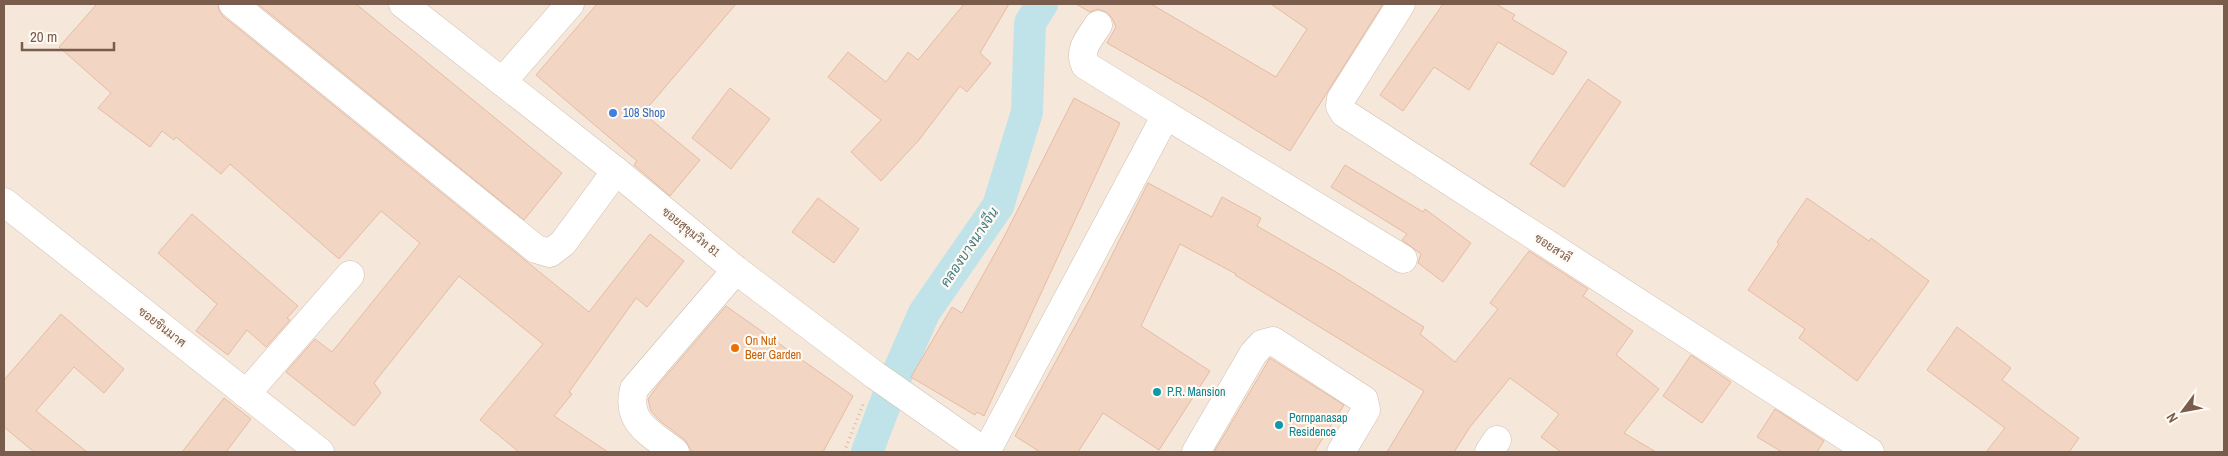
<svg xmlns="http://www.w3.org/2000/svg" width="2228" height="456" viewBox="0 0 2228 456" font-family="'Archivo Narrow',Sarabun,sans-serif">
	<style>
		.residential { fill: #f5e8da }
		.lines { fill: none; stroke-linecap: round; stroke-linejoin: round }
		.canal { stroke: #bfe3e8; stroke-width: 32 }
		.building { fill: #f3d5c3; stroke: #e6bba3 }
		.minor-casing { stroke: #d1beb0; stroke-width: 29 }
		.path { stroke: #d9b8a5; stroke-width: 3; stroke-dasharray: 1 4; stroke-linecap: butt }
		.minor { stroke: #fff; stroke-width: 28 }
		.shop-dot { fill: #3f7fe0; stroke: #fffaf3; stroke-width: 2 }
		.food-dot { fill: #e8710a; stroke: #fffaf3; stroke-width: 2 }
		.culture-dot { fill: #0f9aa8; stroke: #fffaf3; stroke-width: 2 }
		.labels { text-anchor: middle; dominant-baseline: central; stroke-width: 4.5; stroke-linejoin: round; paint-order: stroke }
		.shop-label { font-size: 12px; fill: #366cbe; stroke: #fffaf3; text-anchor: start }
		.street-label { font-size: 12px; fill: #7a5c4d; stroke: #fffaf3 }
		.food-label { font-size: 12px; fill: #c56008; stroke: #fffaf3; text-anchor: start }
		.culture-label { font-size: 12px; fill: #0d838f; stroke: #fffaf3; text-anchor: start }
		.water-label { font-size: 14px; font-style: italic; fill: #437c86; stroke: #fffaf3 }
	</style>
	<rect width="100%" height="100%" fill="#fdf6ec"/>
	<rect class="residential" x="4" y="4" width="2220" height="448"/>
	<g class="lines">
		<path class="canal" d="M 867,452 L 892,386 L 924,313 L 998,206 L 1027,112 L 1030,23 L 1042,4"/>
	</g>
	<g class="building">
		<path d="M 97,4 L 218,4 L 219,10 L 223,16 L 589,312 L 650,234 L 684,261 L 647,307 L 636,298 L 569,392 L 572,394 L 554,416 L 608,452 L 519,452 L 480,420 L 543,344 L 459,276 L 374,383 L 381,393 L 354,426 L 286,372 L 315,339 L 332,352 L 420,243 L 381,211 L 339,259 L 230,164 L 221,174 L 176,137 L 174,140 L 162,131 L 150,147 L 98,108 L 111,93 L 59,47 Z"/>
		<path d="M 258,4 L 356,4 L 562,173 L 524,220 Z"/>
		<path d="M 597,4 L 736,4 L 643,113 L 700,160 L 670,196 L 634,165 L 637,161 L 536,75 Z"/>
		<path d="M 964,4 L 1009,4 L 980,53 L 991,63 L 967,92 L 960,86 L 919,140 L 881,181 L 851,152 L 881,120 L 828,77 L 848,52 L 886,82 L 908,52 L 918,60 Z"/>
		<path d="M 1076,4 L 1151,4 L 1276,77 L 1307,29 L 1271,4 L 1383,4 L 1290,151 L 1202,97 L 1107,43 L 1116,27 L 1112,18 L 1106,12 L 1098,9 L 1090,12 Z"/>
		<path d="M 1443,4 L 1496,4 L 1515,15 L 1512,19 L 1567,52 L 1553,75 L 1498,42 L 1469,90 L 1434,67 L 1403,111 L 1380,95 Z"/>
		<path d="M 1588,79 L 1621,102 L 1564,187 L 1530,164 Z"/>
		<path d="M 730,88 L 770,119 L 731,169 L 692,138 Z"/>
		<path d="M 1074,98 L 1120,123 L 984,416 L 977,412 L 975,415 L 911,377 L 952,307 L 962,313 L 1004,237 Z"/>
		<path d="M 1345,165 L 1423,212 L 1425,209 L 1471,243 L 1443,282 L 1418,263 L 1421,254 L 1402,240 L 1407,234 L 1331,187 Z"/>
		<path d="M 1148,183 L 1212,217 L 1222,197 L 1261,218 L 1257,226 L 1336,272 L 1424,327 L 1420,334 L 1455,362 L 1498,309 L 1490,303 L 1529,251 L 1588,289 L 1583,296 L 1633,331 L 1616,355 L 1659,389 L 1624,433 L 1656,452 L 1561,452 L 1541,437 L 1559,414 L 1510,378 L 1470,427 L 1454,452 L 1387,452 L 1424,391 L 1235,275 L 1236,274 L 1180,244 L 1141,326 L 1210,371 L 1159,450 L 1103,413 L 1078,452 L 1040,452 L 1015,436 L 1091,297 Z"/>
		<path d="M 818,198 L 859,229 L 834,263 L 792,232 Z"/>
		<path d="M 1807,198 L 1869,241 L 1871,238 L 1929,281 L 1857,381 L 1799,338 L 1805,329 L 1748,290 L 1779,244 L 1777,242 Z"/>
		<path d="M 192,214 L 298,306 L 287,318 L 290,320 L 266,347 L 247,330 L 228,355 L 196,331 L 217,304 L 158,253 Z"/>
		<path d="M 726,306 L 853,396 L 823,452 L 692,452 L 685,440 L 660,421 L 651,411 L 648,399 L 659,384 Z"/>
		<path d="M 61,314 L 124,369 L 104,393 L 74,367 L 36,411 L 87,452 L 34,452 L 4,427 L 4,380 Z"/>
		<path d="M 1957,327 L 2011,368 L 2002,380 L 2079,438 L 2069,452 L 1986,452 L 2005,428 L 1927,370 Z"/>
		<path d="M 1691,355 L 1731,382 L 1702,423 L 1663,396 Z"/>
		<path d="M 1270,358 L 1344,405 L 1314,452 L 1214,452 Z"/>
		<path d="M 224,398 L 251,419 L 226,452 L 182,452 Z"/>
		<path d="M 1775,409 L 1824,441 L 1817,452 L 1782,452 L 1757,437 Z"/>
	</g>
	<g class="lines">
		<defs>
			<g id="minor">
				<path d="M 233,4 L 536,249 L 550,253 L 563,243 L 616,171"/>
				<path d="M 403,4 L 616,171 L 736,270 L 875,375 L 985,452"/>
				<path d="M 1401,4 L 1341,99 L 1340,106 L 1344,113 L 1870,452"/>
				<path d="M 1098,25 C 1090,38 1078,49 1085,65 L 1166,115"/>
				<path d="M 502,82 L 570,4"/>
				<path d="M 4,202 L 320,452"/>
				<path d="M 246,394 L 350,275"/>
				<path d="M 675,452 C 652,434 625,423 634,389 L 736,270"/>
				<path d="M 986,452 L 1166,115 L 1403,259"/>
				<path d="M 1196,452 L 1253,354 L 1262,344 L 1273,341 L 1364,400 L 1366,410 L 1341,452"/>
				<path d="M 1489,452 L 1497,440"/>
			</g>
		</defs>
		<use href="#minor" class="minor-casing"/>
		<path class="path" d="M 844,452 L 864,402"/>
		<use href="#minor" class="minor"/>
	</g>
	<circle class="shop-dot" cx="613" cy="113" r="5"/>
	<circle class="food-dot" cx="735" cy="348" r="5"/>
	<g class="culture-dot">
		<circle cx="1157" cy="392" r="5"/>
		<circle cx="1279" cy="425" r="5"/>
	</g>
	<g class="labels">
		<g class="shop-label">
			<text x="623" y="113">108 Shop</text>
		</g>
		<g class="street-label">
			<text transform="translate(691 232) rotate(39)">ซอยสุขุมวิท 81</text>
			<text transform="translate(1553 248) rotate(33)">ซอยสวลี</text>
			<text transform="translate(162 327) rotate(38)">ซอยชินมาศ</text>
		</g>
		<g class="food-label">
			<text x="745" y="341">On Nut<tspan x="745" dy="14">Beer Garden</tspan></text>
		</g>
		<g class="culture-label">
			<text x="1167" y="392">P.R. Mansion</text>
			<text x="1289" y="418">Pornpanasap<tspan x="1289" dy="14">Residence</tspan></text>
		</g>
		<g class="water-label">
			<text transform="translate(969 247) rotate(-56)">คลองบางนางจีน</text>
		</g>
	</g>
	<rect width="2228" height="456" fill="none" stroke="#7a5c4d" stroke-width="10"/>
	<g transform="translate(2183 411) rotate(238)" stroke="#fffaf3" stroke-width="4" paint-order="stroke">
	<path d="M0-4L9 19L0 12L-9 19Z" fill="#7a5c4d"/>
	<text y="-8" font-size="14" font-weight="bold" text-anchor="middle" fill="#7a5c4d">N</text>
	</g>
	<path d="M22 42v8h92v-8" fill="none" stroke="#7a5c4d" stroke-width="2.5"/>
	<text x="30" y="42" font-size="15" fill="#7a5c4d" stroke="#fffaf3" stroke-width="4" paint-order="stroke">20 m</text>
</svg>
